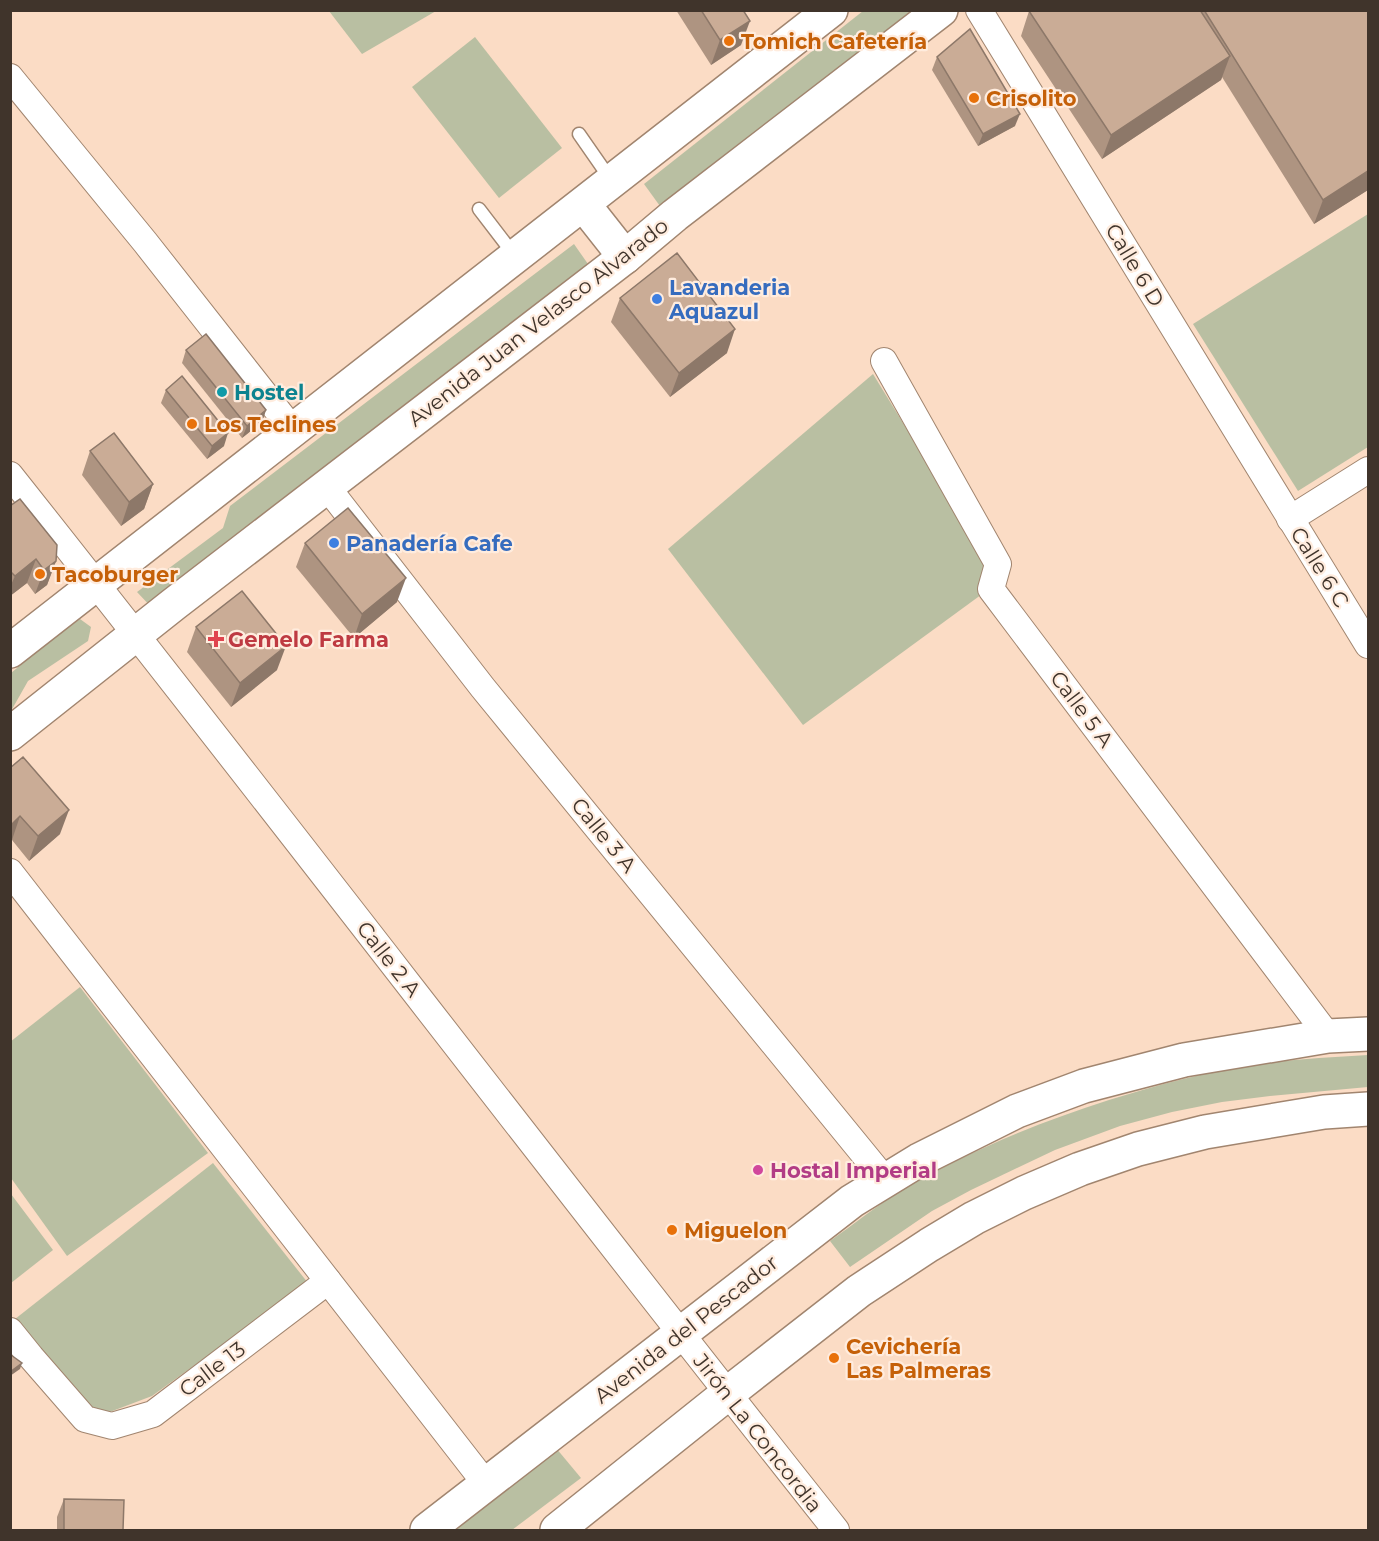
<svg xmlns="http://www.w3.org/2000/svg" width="1379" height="1541" viewBox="0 0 1379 1541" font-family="Montserrat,sans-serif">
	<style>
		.green { fill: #b9bfa2 }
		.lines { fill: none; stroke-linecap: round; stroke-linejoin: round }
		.lane-casing { stroke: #a1856f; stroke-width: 15 }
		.street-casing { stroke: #a1856f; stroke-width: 28 }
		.secondary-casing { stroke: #a1856f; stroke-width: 36 }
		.lane { stroke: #fff; stroke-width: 12 }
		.street { stroke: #fff; stroke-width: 26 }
		.secondary { stroke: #fff; stroke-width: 33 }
		.wall { fill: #ae9481 }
		.shaded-wall { fill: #8d7869 }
		.building { fill: #caac96; stroke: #8d7869; stroke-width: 1.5 }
		.food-dot { fill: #e8710a; stroke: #ffecde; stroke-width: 2 }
		.shop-dot { fill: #3f7fe0; stroke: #ffecde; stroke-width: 2 }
		.culture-dot { fill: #0f9aa8; stroke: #ffecde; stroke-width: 2 }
		.health-dot { fill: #e0444e; stroke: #ffecde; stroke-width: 2 }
		.hotel-dot { fill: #d1479c; stroke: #ffecde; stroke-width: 2 }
		.labels { text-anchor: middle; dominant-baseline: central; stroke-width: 4.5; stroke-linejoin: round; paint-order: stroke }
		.food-label { font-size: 21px; font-weight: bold; fill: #c56008; stroke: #ffecde; text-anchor: start }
		.street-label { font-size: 21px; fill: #40342b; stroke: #ffecde }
		.shop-label { font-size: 21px; font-weight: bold; fill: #366cbe; stroke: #ffecde; text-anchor: start }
		.culture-label { font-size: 21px; font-weight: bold; fill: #0d838f; stroke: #ffecde; text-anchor: start }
		.health-label { font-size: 21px; font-weight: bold; fill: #be3a42; stroke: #ffecde; text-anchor: start }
		.hotel-label { font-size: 21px; font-weight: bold; fill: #b23c85; stroke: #ffecde; text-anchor: start }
	</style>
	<rect width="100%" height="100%" fill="#fbdcc5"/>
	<g class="green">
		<path d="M 329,11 L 436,11 L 362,54 Z"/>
		<path d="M 863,11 L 915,11 L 665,213 L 644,184 Z"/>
		<path d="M 475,37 L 562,148 L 499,198 L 412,87 Z"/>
		<path d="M 1368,214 L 1368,447 L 1298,491 L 1193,324 Z"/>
		<path d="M 574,244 L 588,264 L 154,610 L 137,592 L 223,528 L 230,506 Z"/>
		<path d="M 873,374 L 1000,581 L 803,725 L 668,549 Z"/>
		<path d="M 80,619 L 91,627 L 88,641 L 28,681 L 11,711 L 11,673 L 51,640 Z"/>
		<path d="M 80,987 L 208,1153 L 67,1256 L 11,1178 L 10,1042 Z"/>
		<path d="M 1368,1055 L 1368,1087 L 1270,1096 L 1222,1102 L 1172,1112 L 1120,1126 L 1055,1150 L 971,1190 L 932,1211 L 850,1267 L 830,1241 C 854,1224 876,1206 901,1191 C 966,1152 1037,1123 1109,1100 C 1158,1085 1208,1071 1260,1064 C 1296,1059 1332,1057 1368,1055 Z"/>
		<path d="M 213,1163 L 308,1283 L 152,1396 L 94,1418 L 10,1323 Z"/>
		<path d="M 11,1194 L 53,1250 L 11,1283 Z"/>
		<path d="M 556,1448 L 581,1478 L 512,1530 L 449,1530 Z"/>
	</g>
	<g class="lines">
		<defs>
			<g id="lane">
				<path d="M 579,134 L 611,180"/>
				<path d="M 479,209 L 515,256"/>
			</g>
			<g id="street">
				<path d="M 979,10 L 1368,645"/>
				<path d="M 10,77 L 145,242 L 292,429"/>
				<path d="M 884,361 L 998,564 L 991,589 L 1328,1036"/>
				<path d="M 10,475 C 288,825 558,1181 836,1530"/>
				<path d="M 327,487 L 483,688 L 885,1180"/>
				<path d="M 1290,519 L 1368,470"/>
				<path d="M 10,872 L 486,1484"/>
				<path d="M 10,1331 L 31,1357 L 85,1419 L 112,1426 L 153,1414 L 328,1281"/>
			</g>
			<g id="secondary">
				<path d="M 584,205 L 625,257"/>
				<path d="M 10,651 C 283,436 558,225 831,10"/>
				<path d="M 10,734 L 174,604 L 625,257 L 675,215 L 941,10"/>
				<path d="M 427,1530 L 852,1201 L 919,1160 L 1017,1111 L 1084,1086 L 1184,1060 L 1328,1036 L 1368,1034"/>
				<path d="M 557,1530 L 727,1394 L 859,1291 L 929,1245 L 974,1218 L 1024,1193 L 1080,1169 L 1138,1149 L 1205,1132 L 1324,1112 L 1368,1109"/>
			</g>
		</defs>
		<use href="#lane" class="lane-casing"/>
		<use href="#street" class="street-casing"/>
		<use href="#secondary" class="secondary-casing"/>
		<use href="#lane" class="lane"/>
		<use href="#street" class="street"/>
		<use href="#secondary" class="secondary"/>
	</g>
	<g class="wall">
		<path d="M 676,10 L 743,10 L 741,45 L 711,65 Z"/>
		<path d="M 1031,10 L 1368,10 L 1368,190 L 1314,224 L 1222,77 L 1221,80 L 1102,159 L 1021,36 L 1029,11 Z"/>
		<path d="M 937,57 L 1015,126 L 978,146 L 932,70 Z"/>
		<path d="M 620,298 L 727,353 L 670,397 L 611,322 Z"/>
		<path d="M 186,350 L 266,410 L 262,422 L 242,438 L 182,363 Z"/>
		<path d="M 166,390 L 224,446 L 207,459 L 161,403 Z"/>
		<path d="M 90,451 L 153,484 L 144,509 L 121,526 L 82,475 Z"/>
		<path d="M 10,506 L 56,561 L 47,585 L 35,594 L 27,583 L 10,596 Z"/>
		<path d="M 305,543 L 397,602 L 354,638 L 296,567 Z"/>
		<path d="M 196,627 L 277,670 L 231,707 L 187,652 Z"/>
		<path d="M 10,768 L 60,834 L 29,861 L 12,840 L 10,841 Z"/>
		<path d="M 64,1499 L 123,1530 L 57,1530 L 57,1517 Z"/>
	</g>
	<g class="shaded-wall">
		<path d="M 750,21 L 741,45 L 711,65 L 720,40 Z"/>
		<path d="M 1230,56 L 1221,80 L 1102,159 L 1111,135 Z"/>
		<path d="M 1020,114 L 1015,126 L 978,146 L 983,134 Z"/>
		<path d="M 1368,171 L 1368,190 L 1314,224 L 1323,200 Z"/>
		<path d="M 735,329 L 727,353 L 670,397 L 679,373 Z"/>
		<path d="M 266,410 L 262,422 L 242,438 L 247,426 Z"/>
		<path d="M 228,433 L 224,446 L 207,459 L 212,446 Z"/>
		<path d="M 153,484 L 144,509 L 121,526 L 129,502 Z"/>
		<path d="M 36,559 L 27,583 L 10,596 L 10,587 L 15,576 Z"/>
		<path d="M 56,561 L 47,585 L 35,594 L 44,570 Z"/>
		<path d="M 406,578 L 397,602 L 354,638 L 362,614 Z"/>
		<path d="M 286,646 L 277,670 L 231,707 L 240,683 Z"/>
		<path d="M 69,810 L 60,834 L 29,861 L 38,836 Z"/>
		<path d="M 20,816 L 12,840 L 10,841 L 10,827 L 12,824 Z"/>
		<path d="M 22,1363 L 20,1369 L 10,1376 L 10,1372 Z"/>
	</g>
	<g class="building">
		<path d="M 701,10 L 743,10 L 750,21 L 720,40 Z"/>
		<path d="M 1031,10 L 1200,10 L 1230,56 L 1111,135 L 1029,11 Z"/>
		<path d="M 1204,10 L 1368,10 L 1368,171 L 1323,200 Z"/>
		<path d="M 970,29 L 1020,114 L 983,134 L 937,57 Z"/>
		<path d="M 677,253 L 735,329 L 679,373 L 620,298 Z"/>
		<path d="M 206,334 L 266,410 L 247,426 L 186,350 Z"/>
		<path d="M 182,376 L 228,433 L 212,446 L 166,390 Z"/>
		<path d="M 114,433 L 153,484 L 129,502 L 90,451 Z"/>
		<path d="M 20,499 L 57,545 L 56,561 L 44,570 L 36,559 L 15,576 L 10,571 L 10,506 Z"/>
		<path d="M 348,508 L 406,578 L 362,614 L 305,543 Z"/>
		<path d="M 242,591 L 286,646 L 240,683 L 196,627 Z"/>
		<path d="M 23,757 L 69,810 L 38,836 L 20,816 L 12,824 L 10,822 L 10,768 Z"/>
		<path d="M 11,1355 L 22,1363 L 10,1372 L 10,1356 Z"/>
		<path d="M 64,1499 L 124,1500 L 123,1530 L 64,1530 Z"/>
	</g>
	<g class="food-dot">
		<circle cx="729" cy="41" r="6"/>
		<circle cx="974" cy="98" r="6"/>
		<circle cx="192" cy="424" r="6"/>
		<circle cx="40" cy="574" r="6"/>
		<circle cx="672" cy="1230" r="6"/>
		<circle cx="834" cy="1358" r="6"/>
	</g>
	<g class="shop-dot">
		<circle cx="657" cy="299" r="6"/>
		<circle cx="334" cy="543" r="6"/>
	</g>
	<circle class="culture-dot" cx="222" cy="392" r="6"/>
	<path class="health-dot" d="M213 630h6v6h6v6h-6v6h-6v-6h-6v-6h6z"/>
	<circle class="hotel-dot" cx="758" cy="1170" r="6"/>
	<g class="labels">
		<g class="food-label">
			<text x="741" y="41">Tomich Cafetería</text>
			<text x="986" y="98">Crisolito</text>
			<text x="204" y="424">Los Teclines</text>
			<text x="52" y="574">Tacoburger</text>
			<text x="684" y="1230">Miguelon</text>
			<text x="846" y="1346">Cevichería<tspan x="846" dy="24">Las Palmeras</tspan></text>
		</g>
		<g class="street-label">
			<text transform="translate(1135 265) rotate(59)">Calle 6 D</text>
			<text transform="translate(538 322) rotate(-38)">Avenida Juan Velasco Alvarado</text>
			<text transform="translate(1320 567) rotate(58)">Calle 6 C</text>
			<text transform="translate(1082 709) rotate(53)">Calle 5 A</text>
			<text transform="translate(604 835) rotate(51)">Calle 3 A</text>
			<text transform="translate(389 959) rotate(52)">Calle 2 A</text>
			<text transform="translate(686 1329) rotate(-38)">Avenida del Pescador</text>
			<text transform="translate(212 1369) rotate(-37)">Calle 13</text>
			<text transform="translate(758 1433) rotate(52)">Jirón La Concordia</text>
		</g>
		<g class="shop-label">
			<text x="669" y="287">Lavanderia<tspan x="669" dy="24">Aquazul</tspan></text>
			<text x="346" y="543">Panadería Cafe</text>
		</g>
		<g class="culture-label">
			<text x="234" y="392">Hostel</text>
		</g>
		<g class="health-label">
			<text x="228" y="639">Gemelo Farma</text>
		</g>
		<g class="hotel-label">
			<text x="770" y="1170">Hostal Imperial</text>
		</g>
	</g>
	<rect width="1379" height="1541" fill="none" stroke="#40342b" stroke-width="24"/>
</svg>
